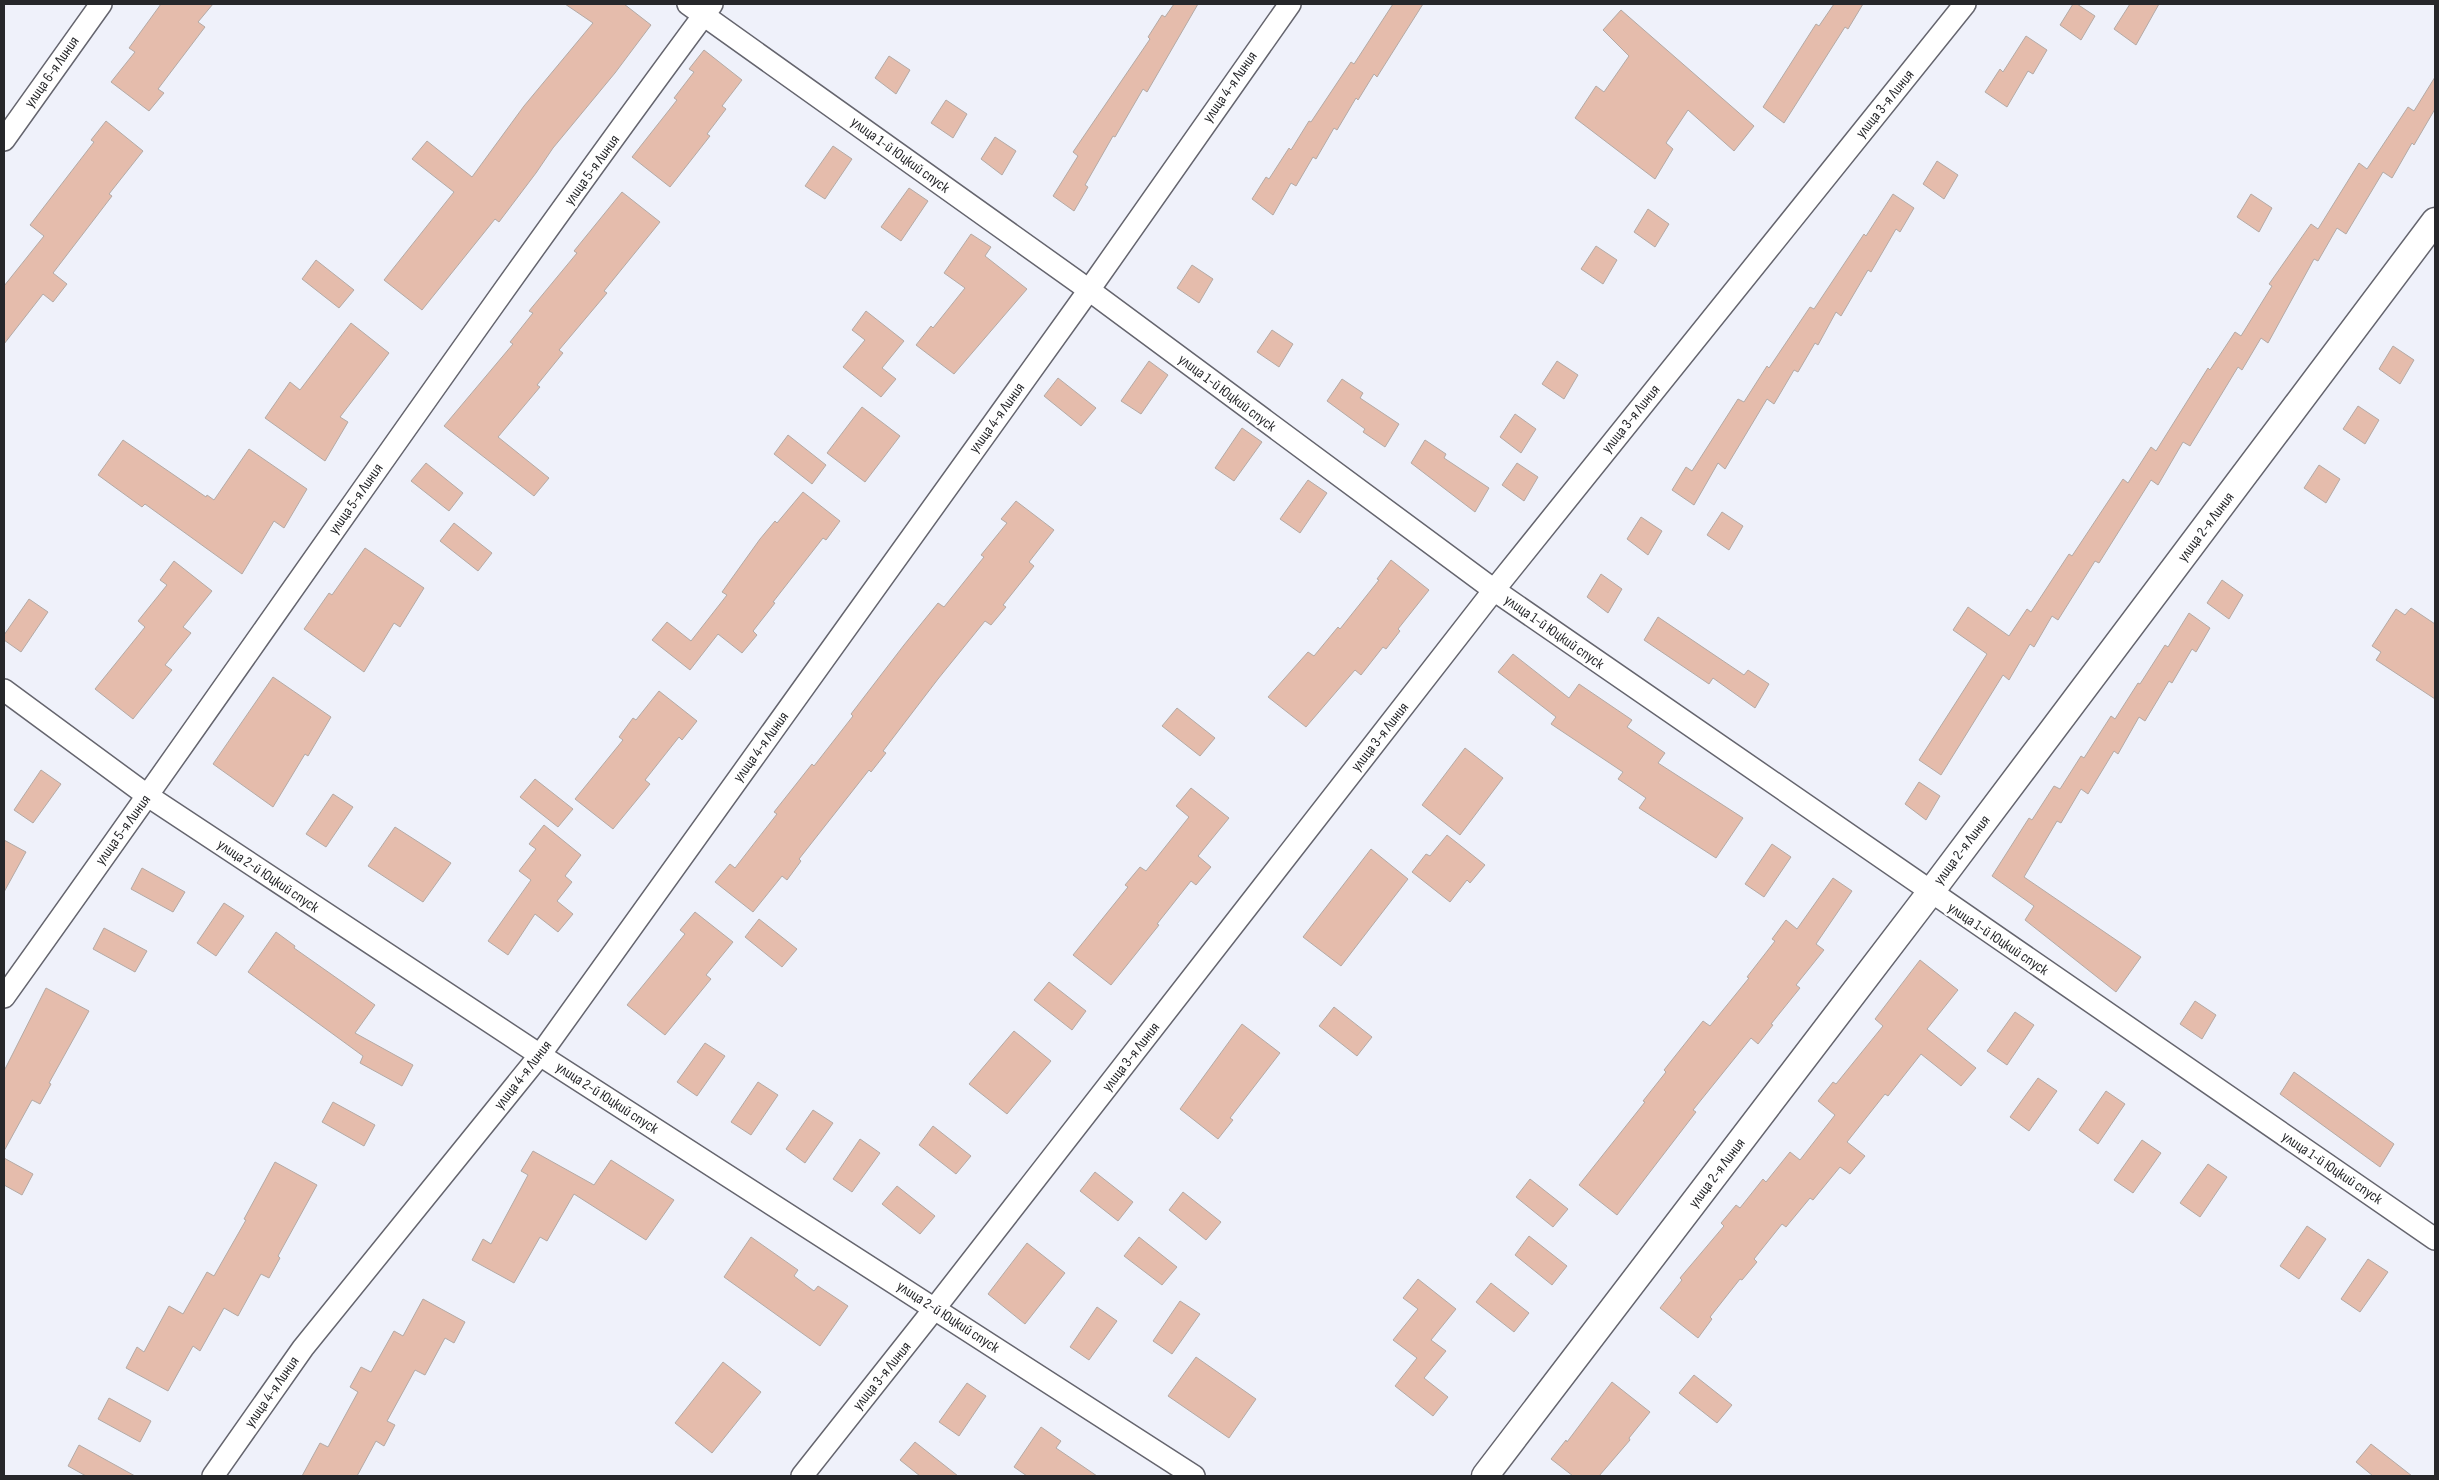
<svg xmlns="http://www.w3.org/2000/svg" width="2439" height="1480" viewBox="0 0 2439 1480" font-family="'Sofia Sans Condensed',sans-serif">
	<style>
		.building { fill: #e5bcac; stroke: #b4aaa5 }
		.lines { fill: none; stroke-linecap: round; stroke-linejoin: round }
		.minor-casing { stroke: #65656e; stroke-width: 24 }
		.tertiary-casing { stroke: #65656e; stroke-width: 29 }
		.minor { stroke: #fff; stroke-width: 21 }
		.tertiary { stroke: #fff; stroke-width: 26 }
		.labels { text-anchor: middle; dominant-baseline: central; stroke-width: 5; stroke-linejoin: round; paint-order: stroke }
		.street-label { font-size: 15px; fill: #26272a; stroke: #fff }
	</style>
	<rect width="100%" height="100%" fill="#eff1fa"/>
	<g class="building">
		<path d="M 161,4 L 213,4 L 198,22 L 205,27 L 158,89 L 164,93 L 149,111 L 111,82 L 135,52 L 129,48 Z"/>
		<path d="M 565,4 L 624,4 L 651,25 L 615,73 L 553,148 L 536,173 L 499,222 L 495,219 L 422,310 L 384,280 L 454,192 L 412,159 L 427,141 L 472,177 L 524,106 L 593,23 Z"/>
		<path d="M 1174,4 L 1198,4 L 1147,92 L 1143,89 L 1115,137 L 1113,136 L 1085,185 L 1088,187 L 1074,211 L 1053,196 L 1078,156 L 1073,152 L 1150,39 L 1148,37 L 1162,15 L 1165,17 Z"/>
		<path d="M 1393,4 L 1423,4 L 1377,77 L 1374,74 L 1358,100 L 1356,98 L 1337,130 L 1334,128 L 1316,159 L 1313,157 L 1296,186 L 1291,183 L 1273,215 L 1252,199 L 1266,177 L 1269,179 L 1289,148 L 1291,150 L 1309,121 L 1311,122 L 1351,62 L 1354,64 Z"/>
		<path d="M 1834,4 L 1863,4 L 1848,29 L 1845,27 L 1784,123 L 1763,107 L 1816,24 L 1819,26 Z"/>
		<path d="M 2073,4 L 2077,4 L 2095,16 L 2081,40 L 2060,25 Z"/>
		<path d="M 2130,4 L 2159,4 L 2136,45 L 2114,29 Z"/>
		<path d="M 1621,10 L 1754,126 L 1734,151 L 1688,110 L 1666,143 L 1673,149 L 1655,179 L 1575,118 L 1596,86 L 1604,92 L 1629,56 L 1603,30 Z"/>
		<path d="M 2026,36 L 2047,50 L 2033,74 L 2028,71 L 2007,107 L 1985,92 L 2000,69 L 2003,72 Z"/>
		<path d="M 704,50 L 742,80 L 722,106 L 726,109 L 707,134 L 710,136 L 670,187 L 632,157 L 677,100 L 674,98 L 694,72 L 689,69 Z"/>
		<path d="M 889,56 L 910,70 L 896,94 L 875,78 Z"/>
		<path d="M 2435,77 L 2435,109 L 2414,145 L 2412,143 L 2392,178 L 2383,172 L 2346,234 L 2337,228 L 2318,261 L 2314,259 L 2268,343 L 2261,338 L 2242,370 L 2238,367 L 2190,446 L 2183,442 L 2158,485 L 2151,480 L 2099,563 L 2095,561 L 2058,620 L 2052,616 L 2034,647 L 2030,644 L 2009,680 L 2003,675 L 1941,775 L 1919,760 L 1987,654 L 1953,630 L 1968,607 L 2009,636 L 2027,609 L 2031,612 L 2069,554 L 2072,556 L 2123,479 L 2128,483 L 2151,447 L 2156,451 L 2208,368 L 2210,370 L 2235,332 L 2241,336 L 2272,286 L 2269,284 L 2311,224 L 2318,229 L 2359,163 L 2367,169 L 2408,107 L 2414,111 Z"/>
		<path d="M 946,100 L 967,114 L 953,138 L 931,123 Z"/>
		<path d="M 106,121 L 143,151 L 109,194 L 112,196 L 53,273 L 67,284 L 53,302 L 43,294 L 4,344 L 4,286 L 44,236 L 30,225 L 94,142 L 91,140 Z"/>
		<path d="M 995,137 L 1016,151 L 1002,175 L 981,159 Z"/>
		<path d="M 833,146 L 852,159 L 825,199 L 805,186 Z"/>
		<path d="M 1937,161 L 1958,175 L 1944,199 L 1923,184 Z"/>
		<path d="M 909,188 L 928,201 L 901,241 L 881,227 Z"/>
		<path d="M 622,192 L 660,222 L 604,291 L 607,293 L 559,350 L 563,353 L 537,385 L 540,387 L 498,437 L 549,478 L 534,496 L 444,426 L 513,344 L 510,342 L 533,313 L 529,311 L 577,253 L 574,251 Z"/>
		<path d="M 1893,194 L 1914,208 L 1900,232 L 1896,229 L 1871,272 L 1868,270 L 1841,316 L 1836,312 L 1818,345 L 1815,343 L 1798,372 L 1794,370 L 1774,404 L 1767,399 L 1725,469 L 1718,463 L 1694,505 L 1672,490 L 1686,467 L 1692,471 L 1738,399 L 1744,402 L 1767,366 L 1769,368 L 1810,307 L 1814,309 L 1864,234 L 1866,236 Z"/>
		<path d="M 2251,194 L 2272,208 L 2259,232 L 2237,217 Z"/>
		<path d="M 1648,209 L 1669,224 L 1655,247 L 1634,232 Z"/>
		<path d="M 971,234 L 991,247 L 985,256 L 1027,289 L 954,374 L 916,345 L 931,326 L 933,328 L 965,288 L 944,273 Z"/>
		<path d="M 1596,246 L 1617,260 L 1603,284 L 1581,269 Z"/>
		<path d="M 316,260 L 354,290 L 339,308 L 302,279 Z"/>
		<path d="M 1192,265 L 1213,279 L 1199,303 L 1177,288 Z"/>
		<path d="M 866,311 L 904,341 L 882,368 L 896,379 L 881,397 L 843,367 L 865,340 L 852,330 Z"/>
		<path d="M 351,323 L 389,353 L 340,417 L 348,422 L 325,461 L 265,418 L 290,382 L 300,390 Z"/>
		<path d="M 1272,330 L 1293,344 L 1279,367 L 1257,352 Z"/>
		<path d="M 2393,346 L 2414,360 L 2400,384 L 2379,369 Z"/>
		<path d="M 1149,361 L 1168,375 L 1141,414 L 1121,401 Z"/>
		<path d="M 1557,361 L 1578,375 L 1564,399 L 1542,384 Z"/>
		<path d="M 1058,378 L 1096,408 L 1081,426 L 1044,396 Z"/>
		<path d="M 1342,379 L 1363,393 L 1360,398 L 1399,424 L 1385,447 L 1363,432 L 1365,429 L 1327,401 Z"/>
		<path d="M 2358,406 L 2379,420 L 2365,444 L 2343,429 Z"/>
		<path d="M 862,407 L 900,436 L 865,482 L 827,453 Z"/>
		<path d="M 1515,414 L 1536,429 L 1521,453 L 1500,437 Z"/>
		<path d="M 1242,428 L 1262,442 L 1234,481 L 1215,468 Z"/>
		<path d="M 788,435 L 826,465 L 812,484 L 774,454 Z"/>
		<path d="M 123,440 L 206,497 L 207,495 L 214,500 L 249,449 L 307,489 L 284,528 L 274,521 L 242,574 L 145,504 L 142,507 L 98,475 Z"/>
		<path d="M 1425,440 L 1446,454 L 1444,458 L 1489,488 L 1475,512 L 1411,463 Z"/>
		<path d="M 426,463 L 463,493 L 449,511 L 411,481 Z"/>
		<path d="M 1517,463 L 1538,477 L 1524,501 L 1502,485 Z"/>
		<path d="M 2319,465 L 2340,479 L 2326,503 L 2304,488 Z"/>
		<path d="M 1308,480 L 1327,493 L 1300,533 L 1280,519 Z"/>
		<path d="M 803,492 L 840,521 L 826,540 L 823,538 L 773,602 L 775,603 L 753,631 L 757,635 L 742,653 L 718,634 L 690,670 L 652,640 L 667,622 L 691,641 L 727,595 L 722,592 L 760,539 L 775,521 L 777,523 Z"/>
		<path d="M 1016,501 L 1054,530 L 1029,562 L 1034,566 L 1003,605 L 1006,607 L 991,625 L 985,621 L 938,679 L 883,751 L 886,753 L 871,772 L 869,770 L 799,859 L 801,861 L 787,880 L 782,876 L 753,912 L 715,882 L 730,864 L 735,868 L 777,814 L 774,812 L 797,783 L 812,764 L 814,766 L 853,716 L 851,714 L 904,645 L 938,603 L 944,607 L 984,557 L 981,555 L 1007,523 L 1001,519 Z"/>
		<path d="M 1722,512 L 1743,526 L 1729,550 L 1707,535 Z"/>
		<path d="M 1641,517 L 1662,531 L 1648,555 L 1627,539 Z"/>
		<path d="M 454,523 L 492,553 L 478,571 L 440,541 Z"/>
		<path d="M 365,548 L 424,588 L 400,627 L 394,623 L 364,672 L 304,629 L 329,593 L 332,595 Z"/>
		<path d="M 1391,560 L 1429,590 L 1398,629 L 1400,631 L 1386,649 L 1383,647 L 1361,675 L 1355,670 L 1306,727 L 1268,697 L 1308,652 L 1314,656 L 1338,627 L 1340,629 L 1379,580 L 1377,579 Z"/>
		<path d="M 174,561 L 212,591 L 183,627 L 191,633 L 165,665 L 172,670 L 133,719 L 95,689 L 145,627 L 138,621 L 167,585 L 160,580 Z"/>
		<path d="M 1601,574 L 1622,589 L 1608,613 L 1587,597 Z"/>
		<path d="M 2222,580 L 2243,595 L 2229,619 L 2207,603 Z"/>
		<path d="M 29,599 L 48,612 L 21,652 L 4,640 L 4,635 Z"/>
		<path d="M 2411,608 L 2435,624 L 2435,699 L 2376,660 L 2381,652 L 2372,646 L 2396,609 L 2405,615 Z"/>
		<path d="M 2189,613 L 2210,628 L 2196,652 L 2192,649 L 2172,683 L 2169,681 L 2145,721 L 2139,717 L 2118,754 L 2114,751 L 2088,794 L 2081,789 L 2061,823 L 2057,821 L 2024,877 L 2141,957 L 2116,992 L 2025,920 L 2034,906 L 1992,876 L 2029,818 L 2032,820 L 2054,786 L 2060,789 L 2081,756 L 2084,758 L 2111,716 L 2115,719 L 2138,683 L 2140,684 L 2165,645 L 2168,647 Z"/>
		<path d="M 1658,617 L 1744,675 L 1748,670 L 1769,684 L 1755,708 L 1713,678 L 1709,684 L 1644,640 Z"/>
		<path d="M 1513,654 L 1569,698 L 1579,684 L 1632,720 L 1627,727 L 1665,753 L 1658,763 L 1743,818 L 1716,858 L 1639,808 L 1646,798 L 1618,779 L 1623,772 L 1551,724 L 1556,717 L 1498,672 Z"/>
		<path d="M 273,677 L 331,717 L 308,756 L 305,754 L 273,807 L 213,764 Z"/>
		<path d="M 659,691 L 697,721 L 682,740 L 679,737 L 645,780 L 650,784 L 613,829 L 575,799 L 623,740 L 619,737 L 633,718 L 636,720 Z"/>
		<path d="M 1177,708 L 1215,738 L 1200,756 L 1162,726 Z"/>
		<path d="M 1465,748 L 1503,778 L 1460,835 L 1422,805 Z"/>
		<path d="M 41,770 L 61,784 L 33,823 L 14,810 Z"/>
		<path d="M 535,779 L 573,809 L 558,827 L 520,797 Z"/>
		<path d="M 1919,782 L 1940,796 L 1926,820 L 1905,804 Z"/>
		<path d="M 1191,788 L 1229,818 L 1198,856 L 1211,867 L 1196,885 L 1191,881 L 1157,924 L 1159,925 L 1111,985 L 1073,955 L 1128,887 L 1125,885 L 1140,867 L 1146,871 L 1189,817 L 1176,806 Z"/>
		<path d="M 333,794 L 353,807 L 326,847 L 306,834 Z"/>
		<path d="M 544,825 L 581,855 L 565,876 L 572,882 L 557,901 L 573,914 L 558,932 L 535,914 L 508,955 L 488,941 L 531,880 L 519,871 L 536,849 L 529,844 Z"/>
		<path d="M 395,827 L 451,863 L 423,902 L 368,866 Z"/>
		<path d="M 1447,835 L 1485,865 L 1470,883 L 1467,880 L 1450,902 L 1412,872 L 1426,854 L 1430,856 Z"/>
		<path d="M 4,840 L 26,852 L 4,892 Z"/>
		<path d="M 1772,844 L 1791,857 L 1764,897 L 1745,884 Z"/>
		<path d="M 1371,849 L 1408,879 L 1341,966 L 1303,937 Z"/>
		<path d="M 142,868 L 185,892 L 173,912 L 131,889 Z"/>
		<path d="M 1833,878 L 1852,891 L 1816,944 L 1824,950 L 1796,985 L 1800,988 L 1771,1024 L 1773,1025 L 1758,1044 L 1751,1038 L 1693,1110 L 1696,1112 L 1617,1215 L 1579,1185 L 1645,1102 L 1643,1101 L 1666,1072 L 1664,1070 L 1703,1021 L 1710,1026 L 1749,978 L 1747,977 L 1775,941 L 1772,939 L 1786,920 L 1797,929 Z"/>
		<path d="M 224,903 L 244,916 L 216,956 L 197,943 Z"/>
		<path d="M 695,912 L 733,942 L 706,975 L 711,979 L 665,1035 L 627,1005 L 685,934 L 680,930 Z"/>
		<path d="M 759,919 L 797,949 L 782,967 L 745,937 Z"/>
		<path d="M 104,928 L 147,951 L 135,972 L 93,949 Z"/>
		<path d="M 276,932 L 295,946 L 294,948 L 375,1005 L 355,1033 L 413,1065 L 402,1086 L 360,1063 L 363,1056 L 248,972 Z"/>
		<path d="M 1920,960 L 1958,990 L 1927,1029 L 1976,1068 L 1961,1086 L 1921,1054 L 1888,1096 L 1885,1094 L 1847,1142 L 1865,1156 L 1850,1174 L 1840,1167 L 1813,1200 L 1810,1198 L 1786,1227 L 1782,1224 L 1754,1259 L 1757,1262 L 1742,1280 L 1740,1279 L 1710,1317 L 1712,1319 L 1698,1338 L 1660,1308 L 1682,1280 L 1680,1278 L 1724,1226 L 1721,1223 L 1736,1205 L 1740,1208 L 1763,1179 L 1766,1182 L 1790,1152 L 1800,1160 L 1835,1115 L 1818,1101 L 1833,1082 L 1836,1084 L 1883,1026 L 1875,1019 Z"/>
		<path d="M 1049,982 L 1086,1011 L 1072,1030 L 1034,1000 Z"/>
		<path d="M 46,988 L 89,1011 L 49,1083 L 51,1084 L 40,1104 L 32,1100 L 4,1151 L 4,1071 Z"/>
		<path d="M 2195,1001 L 2216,1015 L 2202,1039 L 2180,1024 Z"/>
		<path d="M 1334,1007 L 1372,1037 L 1357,1056 L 1319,1026 Z"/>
		<path d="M 2015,1012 L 2034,1025 L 2007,1065 L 1987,1051 Z"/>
		<path d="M 1242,1024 L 1280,1053 L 1230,1118 L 1233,1120 L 1218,1139 L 1180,1109 Z"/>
		<path d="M 1014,1031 L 1051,1061 L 1007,1114 L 969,1084 Z"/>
		<path d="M 705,1043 L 725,1056 L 697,1096 L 677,1082 Z"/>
		<path d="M 2294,1072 L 2394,1144 L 2380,1167 L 2280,1094 Z"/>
		<path d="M 2038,1078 L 2057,1091 L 2029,1131 L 2010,1117 Z"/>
		<path d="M 758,1082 L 778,1095 L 751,1135 L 731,1122 Z"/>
		<path d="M 2106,1091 L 2125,1104 L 2098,1144 L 2079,1130 Z"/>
		<path d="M 333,1102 L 375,1125 L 364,1146 L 322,1122 Z"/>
		<path d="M 813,1110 L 833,1123 L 805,1163 L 786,1149 Z"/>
		<path d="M 933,1126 L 971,1156 L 956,1174 L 919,1145 Z"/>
		<path d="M 860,1139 L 880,1153 L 852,1192 L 833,1179 Z"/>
		<path d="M 2142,1140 L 2161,1153 L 2133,1193 L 2114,1180 Z"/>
		<path d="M 533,1151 L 594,1185 L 611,1160 L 674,1200 L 646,1240 L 574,1194 L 547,1241 L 540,1237 L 514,1283 L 472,1260 L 483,1239 L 491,1244 L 528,1175 L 521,1171 Z"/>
		<path d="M 4,1158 L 33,1174 L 22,1195 L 4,1185 Z"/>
		<path d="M 275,1162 L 317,1185 L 278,1256 L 280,1258 L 269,1278 L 261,1274 L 238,1316 L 224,1308 L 200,1351 L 193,1346 L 168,1391 L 126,1368 L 137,1347 L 144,1352 L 169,1306 L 183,1314 L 207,1272 L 214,1276 L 246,1220 L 244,1219 Z"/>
		<path d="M 2208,1164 L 2227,1177 L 2200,1217 L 2180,1203 Z"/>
		<path d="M 1095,1172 L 1133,1202 L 1118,1221 L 1080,1191 Z"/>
		<path d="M 1530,1179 L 1568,1209 L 1553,1227 L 1516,1197 Z"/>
		<path d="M 897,1186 L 935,1216 L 920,1234 L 882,1204 Z"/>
		<path d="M 1183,1192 L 1221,1222 L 1206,1240 L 1169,1210 Z"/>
		<path d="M 2307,1226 L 2326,1239 L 2299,1279 L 2280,1266 Z"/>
		<path d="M 1529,1236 L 1567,1266 L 1552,1285 L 1515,1255 Z"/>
		<path d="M 751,1237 L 798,1270 L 794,1276 L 814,1291 L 818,1286 L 848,1306 L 820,1346 L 724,1277 Z"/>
		<path d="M 1139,1237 L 1177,1267 L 1162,1285 L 1124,1256 Z"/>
		<path d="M 1027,1243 L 1065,1273 L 1025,1324 L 988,1294 Z"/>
		<path d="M 2368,1259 L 2388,1272 L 2360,1312 L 2341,1299 Z"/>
		<path d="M 1418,1279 L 1456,1309 L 1431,1340 L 1446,1351 L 1424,1378 L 1448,1397 L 1433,1416 L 1395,1386 L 1417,1358 L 1393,1340 L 1418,1309 L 1403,1298 Z"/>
		<path d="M 1491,1283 L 1529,1313 L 1514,1332 L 1476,1302 Z"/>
		<path d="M 423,1299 L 465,1322 L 454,1343 L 445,1338 L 425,1375 L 415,1370 L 387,1421 L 395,1425 L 384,1446 L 376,1441 L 357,1476 L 302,1476 L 320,1443 L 328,1447 L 358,1392 L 350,1387 L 361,1367 L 371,1372 L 394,1331 L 403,1336 Z"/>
		<path d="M 1180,1301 L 1200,1314 L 1172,1354 L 1153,1341 Z"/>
		<path d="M 1097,1307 L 1117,1321 L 1089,1360 L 1070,1347 Z"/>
		<path d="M 1196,1357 L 1256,1399 L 1229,1438 L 1168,1396 Z"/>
		<path d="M 723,1362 L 761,1392 L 712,1453 L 675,1423 Z"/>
		<path d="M 1694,1375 L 1732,1405 L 1717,1423 L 1679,1393 Z"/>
		<path d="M 1612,1382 L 1650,1412 L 1629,1438 L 1630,1440 L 1599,1476 L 1573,1476 L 1551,1459 L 1566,1440 L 1567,1442 Z"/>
		<path d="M 967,1383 L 986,1396 L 959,1436 L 939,1422 Z"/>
		<path d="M 109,1398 L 151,1421 L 140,1442 L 98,1419 Z"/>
		<path d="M 1041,1427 L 1061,1441 L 1056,1448 L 1097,1476 L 1027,1476 L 1014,1467 Z"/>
		<path d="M 915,1442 L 958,1476 L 920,1476 L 900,1460 Z"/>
		<path d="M 2371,1444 L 2412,1476 L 2373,1476 L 2356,1462 Z"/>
		<path d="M 79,1445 L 135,1476 L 86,1476 L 68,1466 Z"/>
	</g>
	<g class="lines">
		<defs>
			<g id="minor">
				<path d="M 688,4 L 1089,290 L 1494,590 L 2435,1239"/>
				<path d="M 4,140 L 101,4"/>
				<path d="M 4,690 L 148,796 L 540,1055 L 1194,1476"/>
				<path d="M 4,997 C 241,667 470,330 712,4"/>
				<path d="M 213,1476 L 303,1348 L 540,1055 L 1089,290 L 1290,4"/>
				<path d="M 802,1476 L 935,1308 L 1494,590 L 1965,4"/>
			</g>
			<path id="tertiary" d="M 1485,1476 L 1930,893 L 2435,221"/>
		</defs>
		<use href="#minor" class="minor-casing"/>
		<use href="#tertiary" class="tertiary-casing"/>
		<use href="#minor" class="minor"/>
		<use href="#tertiary" class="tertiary"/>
	</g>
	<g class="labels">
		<g class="street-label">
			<text transform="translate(52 72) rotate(-55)">улица 6-я Линия</text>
			<text transform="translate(1230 87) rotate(-55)">улица 4-я Линия</text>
			<text transform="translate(1885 104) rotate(-51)">улица 3-я Линия</text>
			<text transform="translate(900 155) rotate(36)">улица 1-й Юцкий спуск</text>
			<text transform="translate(592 170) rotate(-54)">улица 5-я Линия</text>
			<text transform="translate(1227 393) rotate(37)">улица 1-й Юцкий спуск</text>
			<text transform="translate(997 418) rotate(-54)">улица 4-я Линия</text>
			<text transform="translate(1631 419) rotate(-51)">улица 3-я Линия</text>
			<text transform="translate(356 499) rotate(-55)">улица 5-я Линия</text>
			<text transform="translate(2206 527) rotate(-53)">улица 2-я Линия</text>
			<text transform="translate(1554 632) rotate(35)">улица 1-й Юцкий спуск</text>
			<text transform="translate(1380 737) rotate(-52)">улица 3-я Линия</text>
			<text transform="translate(761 747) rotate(-54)">улица 4-я Линия</text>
			<text transform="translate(123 830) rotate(-54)">улица 5-я Линия</text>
			<text transform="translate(1962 850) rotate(-53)">улица 2-я Линия</text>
			<text transform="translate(268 876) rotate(34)">улица 2-й Юцкий спуск</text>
			<text transform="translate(1998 939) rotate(34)">улица 1-й Юцкий спуск</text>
			<text transform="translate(1131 1057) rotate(-52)">улица 3-я Линия</text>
			<text transform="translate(523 1075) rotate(-52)">улица 4-я Линия</text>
			<text transform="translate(607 1098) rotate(33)">улица 2-й Юцкий спуск</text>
			<text transform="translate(2332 1168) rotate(34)">улица 1-й Юцкий спуск</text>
			<text transform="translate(1717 1173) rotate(-53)">улица 2-я Линия</text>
			<text transform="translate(948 1317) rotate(33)">улица 2-й Юцкий спуск</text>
			<text transform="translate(882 1376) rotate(-51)">улица 3-я Линия</text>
			<text transform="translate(272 1392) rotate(-55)">улица 4-я Линия</text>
		</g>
	</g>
	<rect width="2439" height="1480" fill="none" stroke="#26272a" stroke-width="10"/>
</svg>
